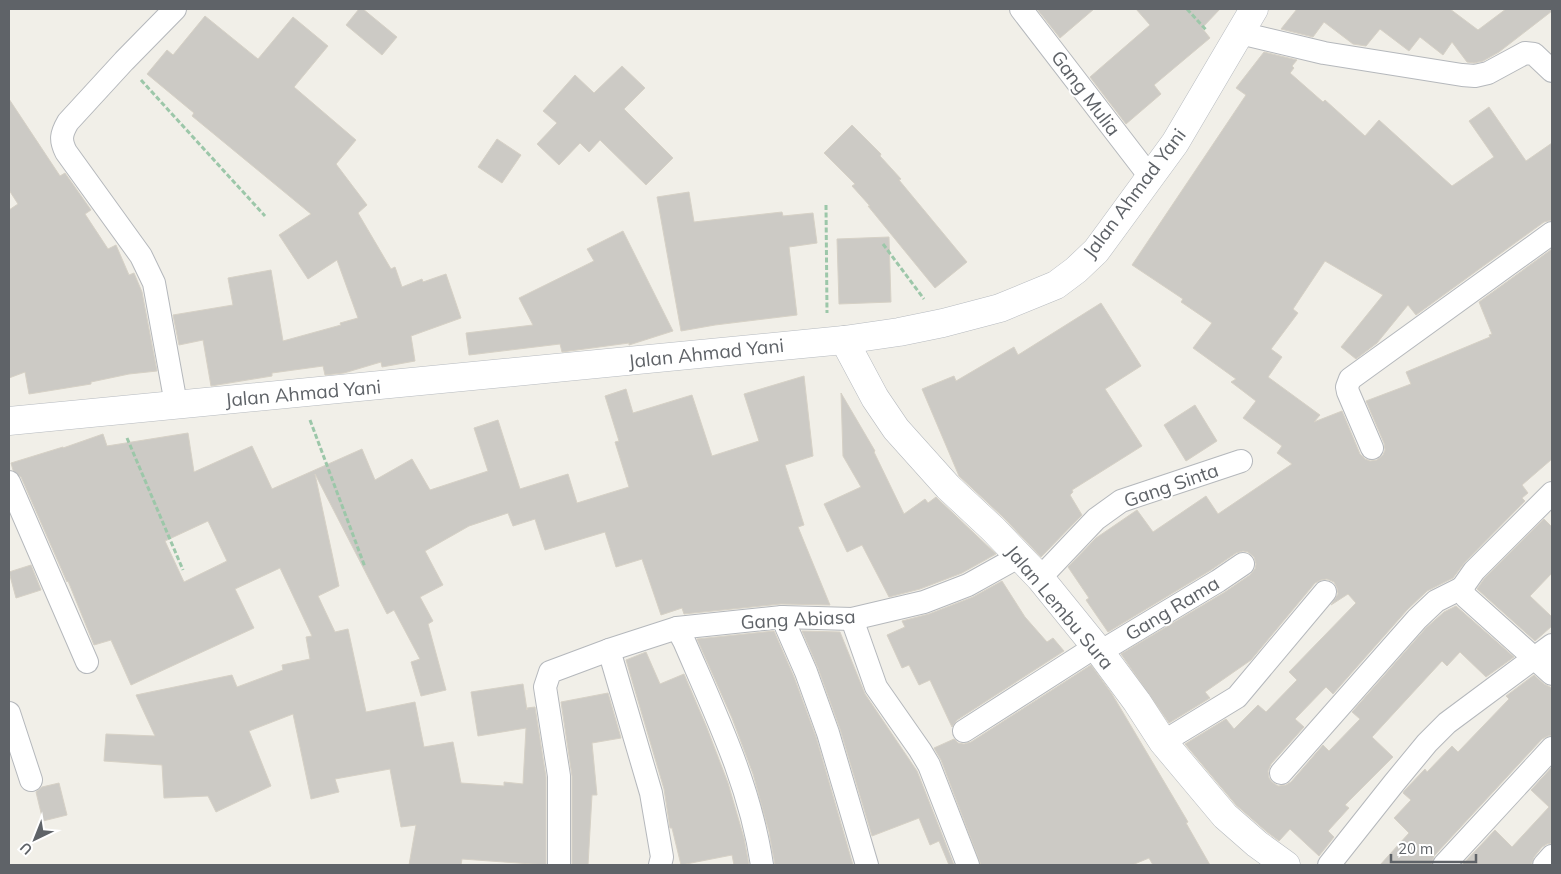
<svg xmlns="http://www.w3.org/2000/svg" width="1561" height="874" viewBox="0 0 1561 874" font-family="Mulish,sans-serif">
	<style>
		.building { fill: #cccac5; stroke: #d6d1c6; fill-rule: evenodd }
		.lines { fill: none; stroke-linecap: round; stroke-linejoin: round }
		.street-casing { stroke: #b5b8bc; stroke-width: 24 }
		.secondary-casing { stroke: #b6babf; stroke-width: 29 }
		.path { stroke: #9cc7a9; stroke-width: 3; stroke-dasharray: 5 2.5; stroke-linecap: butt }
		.street { stroke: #fff; stroke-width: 22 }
		.secondary { stroke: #fff; stroke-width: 28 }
		.labels { text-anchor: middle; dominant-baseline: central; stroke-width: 4; stroke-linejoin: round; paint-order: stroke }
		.street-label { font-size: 19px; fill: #5f6368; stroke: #fff }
	</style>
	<rect width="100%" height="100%" fill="#f1efe8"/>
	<g class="building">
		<path d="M 359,9 L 363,9 L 397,37 L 382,55 L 346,25 Z"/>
		<path d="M 1037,9 L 1094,9 L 1060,38 Z"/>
		<path d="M 1136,9 L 1220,9 L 1202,28 L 1210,38 L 1154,85 L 1161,94 L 1126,124 L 1090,77 L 1150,25 Z"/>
		<path d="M 1297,9 L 1450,9 L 1478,30 L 1506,9 L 1552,9 L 1552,11 L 1499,52 L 1483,61 L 1474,63 L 1467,62 L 1452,42 L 1443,55 L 1420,37 L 1409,51 L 1380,29 L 1366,46 L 1353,44 L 1324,22 L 1313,37 L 1281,29 Z"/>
		<path d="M 205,16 L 258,59 L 293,17 L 328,46 L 294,87 L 356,140 L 336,164 L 367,205 L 358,213 L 391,269 L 395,267 L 402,287 L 422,279 L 423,282 L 446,274 L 461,318 L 411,336 L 415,361 L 382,367 L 381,362 L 344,373 L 325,375 L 323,366 L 272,373 L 272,376 L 211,386 L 203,340 L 179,345 L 173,315 L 233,305 L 228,278 L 271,270 L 283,341 L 341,325 L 340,323 L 358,318 L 337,260 L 308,279 L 279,235 L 311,214 L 192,116 L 194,113 L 147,74 L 167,50 L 173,55 Z"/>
		<path d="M 1264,52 L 1297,60 L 1292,66 L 1294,68 L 1290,73 L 1323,102 L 1325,100 L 1365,136 L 1379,120 L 1452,186 L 1494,157 L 1469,121 L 1489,107 L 1526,161 L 1552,143 L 1552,220 L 1544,222 L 1416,315 L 1408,305 L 1377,343 L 1356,359 L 1341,347 L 1383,295 L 1325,261 L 1293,309 L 1298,313 L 1271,349 L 1282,357 L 1268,377 L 1320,415 L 1314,422 L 1342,411 L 1360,454 L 1365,459 L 1370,461 L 1377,460 L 1383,455 L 1385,450 L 1384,443 L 1366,401 L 1411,384 L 1406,372 L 1490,337 L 1489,335 L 1492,334 L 1479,302 L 1552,249 L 1552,459 L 1522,485 L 1528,493 L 1522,498 L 1525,501 L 1465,562 L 1453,578 L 1427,591 L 1407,610 L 1333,694 L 1326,687 L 1295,719 L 1304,727 L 1271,764 L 1268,771 L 1269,778 L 1272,782 L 1278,786 L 1286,785 L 1291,782 L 1323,745 L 1329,751 L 1360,719 L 1352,712 L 1426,628 L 1444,612 L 1456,606 L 1514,657 L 1486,677 L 1460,652 L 1447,666 L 1442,661 L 1372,737 L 1393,757 L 1345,805 L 1349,808 L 1328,831 L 1334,837 L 1319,856 L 1290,829 L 1279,841 L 1267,832 L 1236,805 L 1185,744 L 1226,719 L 1234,729 L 1258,705 L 1266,712 L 1297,680 L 1289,672 L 1356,603 L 1348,594 L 1331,605 L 1338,594 L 1337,588 L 1334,582 L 1327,579 L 1321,580 L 1315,583 L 1251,660 L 1205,692 L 1210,698 L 1169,723 L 1121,654 L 1225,592 L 1250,575 L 1255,569 L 1256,564 L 1254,557 L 1248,552 L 1243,551 L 1236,553 L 1211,570 L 1108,632 L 1086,600 L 1089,598 L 1068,567 L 1096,538 L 1137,510 L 1153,532 L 1206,496 L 1218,514 L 1292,464 L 1277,453 L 1282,446 L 1243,418 L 1256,401 L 1231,382 L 1236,379 L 1193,348 L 1212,323 L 1181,302 L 1183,299 L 1132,265 L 1246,95 L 1236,88 Z"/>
		<path d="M 622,66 L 645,88 L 624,109 L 673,158 L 646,185 L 600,140 L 589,152 L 580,143 L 559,165 L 537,144 L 557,123 L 543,111 L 575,75 L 594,93 Z"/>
		<path d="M 9,99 L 60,176 L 65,173 L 91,210 L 85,214 L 108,249 L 116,245 L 129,275 L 134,273 L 142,292 L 157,371 L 129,374 L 91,382 L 91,384 L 29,394 L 25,372 L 9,378 L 9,210 L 18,204 L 9,190 Z"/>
		<path d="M 852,125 L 881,154 L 880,156 L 901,179 L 899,180 L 967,262 L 935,288 L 868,206 L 870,206 L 852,186 L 855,184 L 824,153 Z"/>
		<path d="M 497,139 L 521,155 L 502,183 L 478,167 Z"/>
		<path d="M 689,192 L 694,222 L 782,212 L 783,216 L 813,213 L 817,243 L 789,247 L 797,315 L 715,325 L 681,331 L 657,197 Z"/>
		<path d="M 623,231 L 673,331 L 629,345 L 629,343 L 562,352 L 560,344 L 469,355 L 466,333 L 533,325 L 519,298 L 594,261 L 587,249 Z"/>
		<path d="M 889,237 L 891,302 L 839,304 L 837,239 Z"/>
		<path d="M 1101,303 L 1141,366 L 1105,389 L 1142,446 L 1072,490 L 1073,492 L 1070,495 L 1082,515 L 1041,557 L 1004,518 L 959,476 L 922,389 L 954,376 L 956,381 L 1014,347 L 1018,355 Z"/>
		<path d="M 804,376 L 813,456 L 785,465 L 804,525 L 798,527 L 830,605 L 781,604 L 684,614 L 682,608 L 661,615 L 642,559 L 616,567 L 605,532 L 545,550 L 535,519 L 513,526 L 508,513 L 469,526 L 425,551 L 443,585 L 420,597 L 433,621 L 428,624 L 446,690 L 421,696 L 411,662 L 420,659 L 394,610 L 387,614 L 315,474 L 339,586 L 318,596 L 335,632 L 348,629 L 366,712 L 415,702 L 424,747 L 453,742 L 461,783 L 504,786 L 504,782 L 523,784 L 526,728 L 478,736 L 471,692 L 523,684 L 527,710 L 527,708 L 535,707 L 546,777 L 546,865 L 462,859 L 461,865 L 409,865 L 416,825 L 401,827 L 390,769 L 335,779 L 339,792 L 311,799 L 293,714 L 249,731 L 271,786 L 216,812 L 208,796 L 164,798 L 162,765 L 104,761 L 106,734 L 155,736 L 136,695 L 232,675 L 237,687 L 283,670 L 282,665 L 310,659 L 306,637 L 312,636 L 280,568 L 235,589 L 254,628 L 131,685 L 111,640 L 94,645 L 68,581 L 67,582 L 21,477 L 13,470 L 11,463 L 63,447 L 63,448 L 103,434 L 107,446 L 188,433 L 194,472 L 252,446 L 272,489 L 362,449 L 375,480 L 412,459 L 430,490 L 488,471 L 474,428 L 498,420 L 520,489 L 568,474 L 577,503 L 629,487 L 615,442 L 619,441 L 605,396 L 626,389 L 633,413 L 692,395 L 712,456 L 759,441 L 744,394 ZM 208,521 L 227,561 L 184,582 L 165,541 Z"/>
		<path d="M 841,393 L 875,451 L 874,452 L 904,514 L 925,499 L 928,503 L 936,497 L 996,554 L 962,573 L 920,589 L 889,597 L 862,545 L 847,552 L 824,504 L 861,487 L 843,456 Z"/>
		<path d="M 1195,405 L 1217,441 L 1186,461 L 1164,425 Z"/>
		<path d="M 1544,519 L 1552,527 L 1552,573 L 1530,596 L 1552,617 L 1552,626 L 1535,641 L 1477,589 L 1484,579 Z"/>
		<path d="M 31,565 L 41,590 L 16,598 L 9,572 Z"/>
		<path d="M 1002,581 L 1025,617 L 1047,642 L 1053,638 L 1064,651 L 957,720 L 952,727 L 930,680 L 919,685 L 909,665 L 902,668 L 887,635 L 905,627 L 902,621 L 929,614 L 973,597 Z"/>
		<path d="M 774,631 L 794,677 L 816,737 L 853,865 L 775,865 L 769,832 L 753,774 L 732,718 L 697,639 Z"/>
		<path d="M 802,631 L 840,632 L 865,694 L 917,771 L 954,865 L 949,865 L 939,841 L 930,845 L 919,818 L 872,836 L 840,729 L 818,668 Z"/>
		<path d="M 646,652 L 660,684 L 684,674 L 707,728 L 728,783 L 744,838 L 749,865 L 734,865 L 732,855 L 681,865 L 672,828 L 670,828 L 664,789 L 626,660 Z"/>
		<path d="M 1091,665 L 1112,694 L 1188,822 L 1186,823 L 1210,865 L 1153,865 L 1149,858 L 1132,865 L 981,865 L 941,760 L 934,748 L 954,739 L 958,743 L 964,744 L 971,742 Z"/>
		<path d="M 1534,675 L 1544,684 L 1552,688 L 1552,735 L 1548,736 L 1542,739 L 1434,856 L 1431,865 L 1380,865 L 1409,833 L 1394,818 L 1411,800 L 1403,793 L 1404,791 L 1425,769 L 1427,772 L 1452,746 L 1458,752 L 1509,699 L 1506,696 Z"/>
		<path d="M 608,693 L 621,738 L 592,743 L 597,795 L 592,795 L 588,865 L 572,865 L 572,776 L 561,702 Z"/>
		<path d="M 1552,767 L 1552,843 L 1547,844 L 1542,847 L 1534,857 L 1531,865 L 1462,865 L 1495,830 L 1512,847 L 1549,807 L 1531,790 Z"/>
		<path d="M 59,783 L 67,815 L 43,821 L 36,792 L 42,787 Z"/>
	</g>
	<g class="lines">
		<defs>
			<g id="street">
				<path d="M 175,9 L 124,61 L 68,122 C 61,134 60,140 66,152 L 141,256 L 154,283 L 176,404"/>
				<path d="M 1021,9 L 1151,178"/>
				<path d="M 1240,33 L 1324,53 L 1462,75 L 1475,76 L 1488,73 L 1525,53 L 1534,54 L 1552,71"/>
				<path d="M 1372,448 L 1348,392 L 1347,387 L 1350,379 L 1552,233"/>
				<path d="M 9,482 L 87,662"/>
				<path d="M 1552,493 L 1474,571 L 1462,588 L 1466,597 L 1552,674"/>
				<path d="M 1040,578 L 1096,519 L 1121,501 L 1241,461"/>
				<path d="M 782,617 L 806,672 L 828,733 L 867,865"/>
				<path d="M 852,619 L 876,687 L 920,750 L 929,765 L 968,865"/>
				<path d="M 677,628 L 684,641 C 716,715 750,785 762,865"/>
				<path d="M 609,650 L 651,793 L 662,857 L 660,865"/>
				<path d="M 1100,652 L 1218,581 L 1243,564"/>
				<path d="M 9,713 L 31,780"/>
				<path d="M 964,731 L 1095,647"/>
				<path d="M 1163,742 L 1237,697 L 1325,592"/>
				<path d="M 1281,773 L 1417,619 L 1436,601 L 1462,588"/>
				<path d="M 559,865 L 559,776 L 545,687 L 550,672 L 609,650 L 677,628 L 782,617 L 852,619 L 924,602 L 968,585 L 1020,556"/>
				<path d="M 1329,865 L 1394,783 L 1427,743 L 1447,723 L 1552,645"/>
				<path d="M 1444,865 L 1552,748"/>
				<path d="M 1544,865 L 1552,856"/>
			</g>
			<g id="secondary">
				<path d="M 844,340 L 875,398 L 896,429 L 948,487 L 993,529 L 1040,578 L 1100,652 L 1137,702 L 1163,742 L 1225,816 L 1257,844 L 1286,865"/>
				<path d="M 9,421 L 844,340 L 899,332 L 943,323 L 1000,308 L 1056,285 L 1076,270 L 1096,251 L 1110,232 L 1175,143 L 1254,9"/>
			</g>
		</defs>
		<use href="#street" class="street-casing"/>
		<use href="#secondary" class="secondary-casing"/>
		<g class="path">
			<path d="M 1187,9 L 1207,31"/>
			<path d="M 141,80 L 265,216"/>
			<path d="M 826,205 L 827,313"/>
			<path d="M 883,244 L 924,299"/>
			<path d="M 310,420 L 365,567"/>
			<path d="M 127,438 L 183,570"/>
		</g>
		<use href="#street" class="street"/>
		<use href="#secondary" class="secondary"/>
	</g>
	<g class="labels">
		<g class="street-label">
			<text transform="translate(1086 93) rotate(53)">Gang Mulia</text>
			<text transform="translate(1134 193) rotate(-53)">Jalan Ahmad Yani</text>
			<text transform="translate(706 353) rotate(-6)">Jalan Ahmad Yani</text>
			<text transform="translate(303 393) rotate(-5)">Jalan Ahmad Yani</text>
			<text transform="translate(1171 485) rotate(-19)">Gang Sinta</text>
			<text transform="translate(1060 607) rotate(50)">Jalan Lembu Sura</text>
			<text transform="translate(1172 608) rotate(-31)">Gang Rama</text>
			<text transform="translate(798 619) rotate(-3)">Gang Abiasa</text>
		</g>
	</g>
	<rect width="1561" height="874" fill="none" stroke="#5f6368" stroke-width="20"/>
	<g transform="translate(35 839) rotate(223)" stroke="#ffffff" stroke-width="4" paint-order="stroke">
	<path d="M0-4L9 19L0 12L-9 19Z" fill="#5f6368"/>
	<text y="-8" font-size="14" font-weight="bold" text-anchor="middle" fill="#5f6368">U</text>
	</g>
	<path d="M1391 854v8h85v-8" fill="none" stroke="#5f6368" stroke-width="2.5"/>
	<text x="1398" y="854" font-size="15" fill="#5f6368" stroke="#ffffff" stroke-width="4" paint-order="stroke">20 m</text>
</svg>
